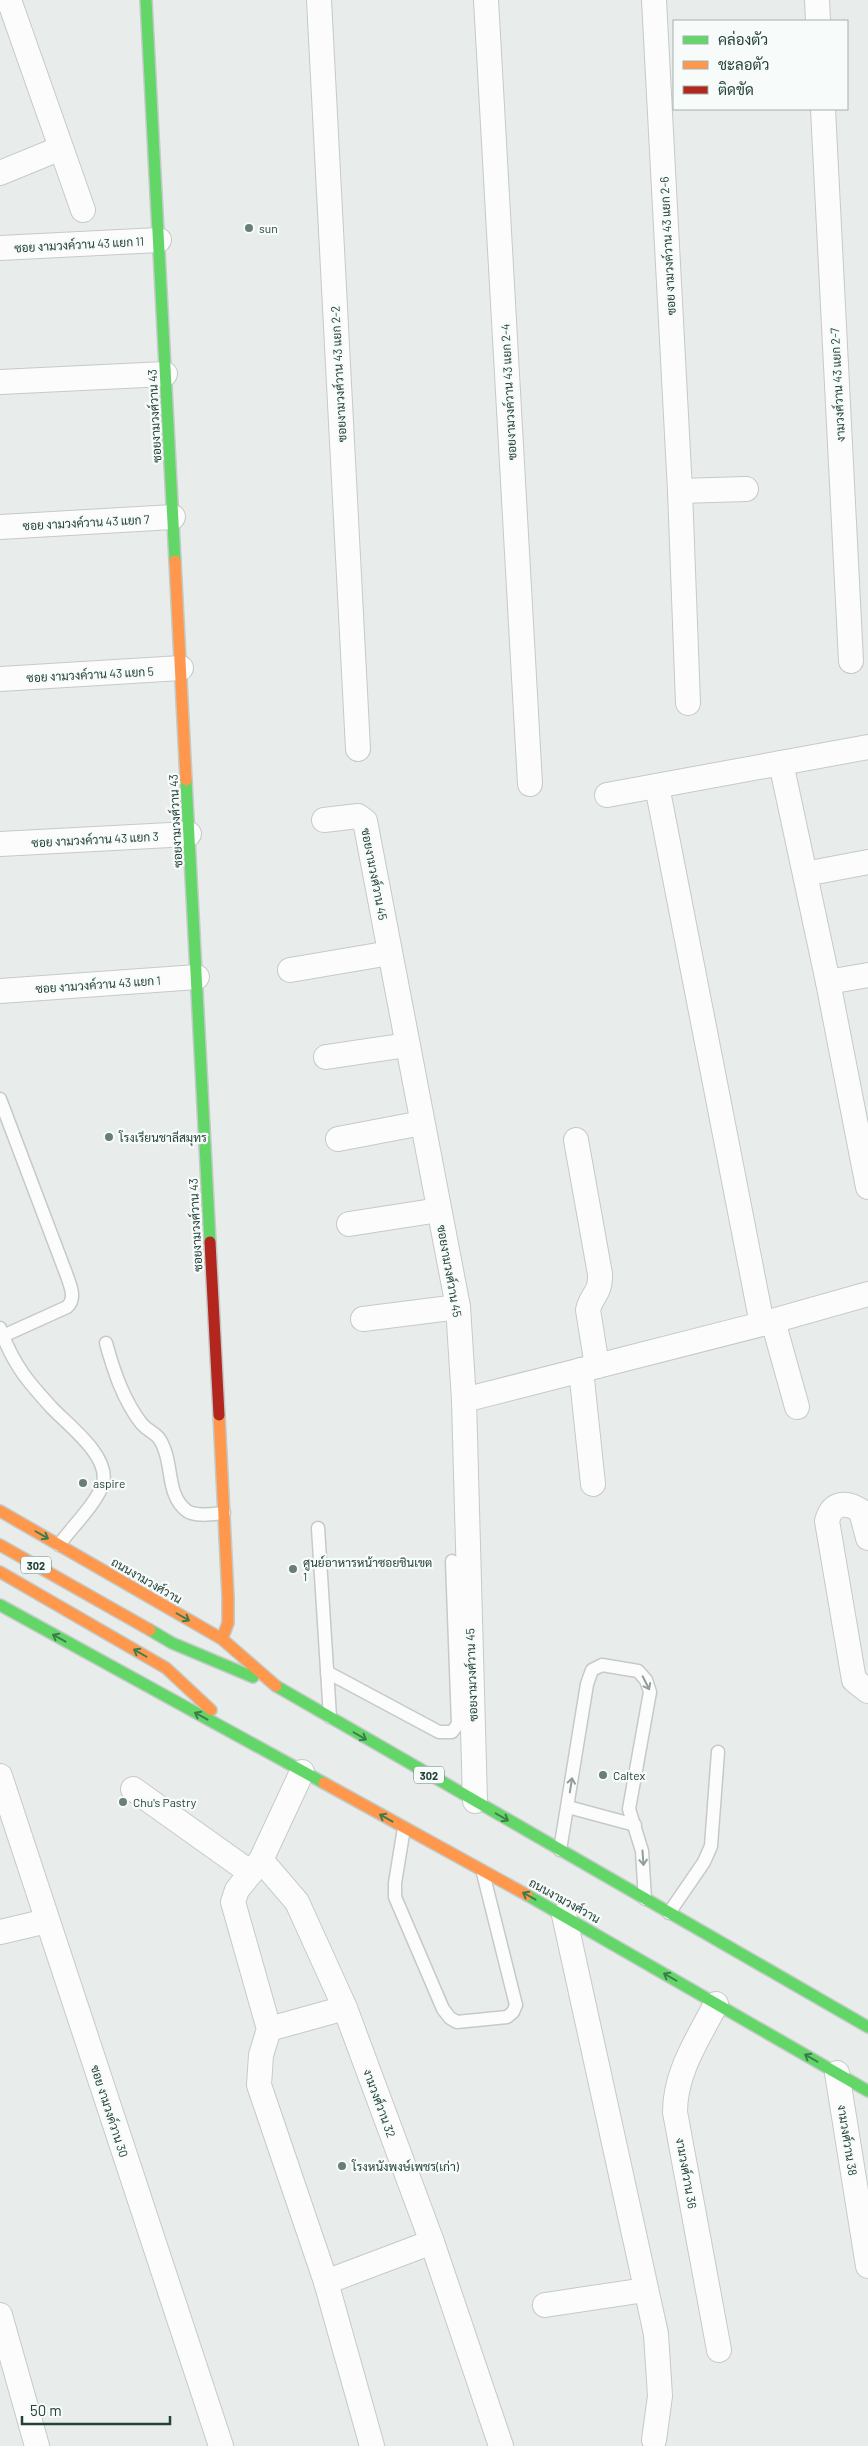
<svg xmlns="http://www.w3.org/2000/svg" width="868" height="2446" viewBox="0 0 868 2446" font-family="Barlow,Sarabun,sans-serif">
	<style>
		.lines { fill: none; stroke-linecap: round; stroke-linejoin: round }
		.lane-casing { stroke: #c5cac8; stroke-width: 15 }
		.street-casing { stroke: #c5cac8; stroke-width: 26 }
		.fast-casing { stroke: #c3cbc8; stroke-width: 14 }
		.slow-casing { stroke: #c3cbc8; stroke-width: 14 }
		.jam-casing { stroke: #c3cbc8; stroke-width: 14 }
		.lane { stroke: #fcfcfc; stroke-width: 12 }
		.street { stroke: #fcfcfc; stroke-width: 24 }
		.fast { stroke: #63d668; stroke-width: 11 }
		.slow { stroke: #ff974d; stroke-width: 11 }
		.jam { stroke: #b3261e; stroke-width: 11 }
		.oneway { stroke: #3d7d4c }
		.oneway2 { stroke: #909f9b }
		.poi-dot { fill: #697e78; stroke: #f7fbf9; stroke-width: 2 }
		.labels { text-anchor: middle; dominant-baseline: central; stroke-width: 4.5; stroke-linejoin: round; paint-order: stroke }
		.shield { fill: #f7fbf9; stroke: #637a73; stroke-width: 1 }
		.shield-label { font-size: 11px; font-weight: bold; fill: #24423a }
		.poi-label { font-size: 12px; fill: #24423a; stroke: #f7fbf9; text-anchor: start }
		.street-label { font-size: 12px; fill: #24423a; stroke: #f7fbf9 }
	</style>
	<rect width="100%" height="100%" fill="#e8edeb"/>
	<g class="lines">
		<defs>
			<g id="lane">
				<path d="M 0,1099 L 67,1276 C 71,1287 76,1299 67,1307 L 3,1336"/>
				<path d="M 0,1328 C 6,1345 14,1361 24,1375 C 32,1386 42,1397 51,1407 C 68,1425 110,1456 103,1483 C 98,1502 71,1528 59,1545"/>
				<path d="M 106,1343 C 114,1372 123,1399 141,1423 C 151,1435 158,1430 165,1451 C 172,1470 168,1497 187,1511 C 196,1517 213,1514 224,1513"/>
				<path d="M 318,1528 L 330,1717"/>
				<path d="M 327,1672 L 439,1732 L 452,1732 L 458,1724 L 452,1561"/>
				<path d="M 568,1807 L 635,1825"/>
				<path d="M 404,1828 L 395,1883 L 395,1897 L 443,2009 L 450,2018 L 457,2022 L 507,2017 L 513,2012 L 516,2005 L 483,1873"/>
				<path d="M 560,1850 L 587,1684 L 592,1670 L 602,1665 L 638,1671 L 646,1680 L 650,1692 L 629,1809 L 642,1851 L 645,1899"/>
				<path d="M 669,1913 L 704,1862 L 711,1846 L 718,1752"/>
			</g>
			<g id="street">
				<path d="M 9,0 L 83,210"/>
				<path d="M 319,0 L 358,749"/>
				<path d="M 486,0 L 530,784"/>
				<path d="M 654,0 L 680,491 L 688,703"/>
				<path d="M 817,0 L 818,21"/>
				<path d="M 823,109 L 851,661"/>
				<path d="M 0,173 L 61,148"/>
				<path d="M 0,248 L 159,240"/>
				<path d="M 0,382 L 165,374"/>
				<path d="M 680,491 L 746,489"/>
				<path d="M 0,527 L 173,517"/>
				<path d="M 0,679 L 181,668"/>
				<path d="M 781,763 L 828,982 L 868,1187"/>
				<path d="M 657,786 L 762,1324"/>
				<path d="M 607,795 L 868,747"/>
				<path d="M 324,820 L 358,816 L 365,821 L 458,1307 L 464,1400 L 475,1801"/>
				<path d="M 0,844 L 189,834"/>
				<path d="M 805,874 L 868,862"/>
				<path d="M 290,970 L 390,953"/>
				<path d="M 828,982 L 868,975"/>
				<path d="M 0,991 L 197,977"/>
				<path d="M 326,1057 L 407,1045"/>
				<path d="M 338,1139 L 422,1123"/>
				<path d="M 576,1140 L 600,1274 C 601,1294 591,1295 588,1310 L 597,1366"/>
				<path d="M 349,1224 L 439,1210"/>
				<path d="M 363,1319 L 458,1307"/>
				<path d="M 773,1321 L 797,1407"/>
				<path d="M 581,1370 L 593,1484"/>
				<path d="M 464,1400 L 762,1324 L 868,1294"/>
				<path d="M 868,1538 L 861,1511 C 846,1501 832,1502 827,1521 L 854,1680 L 868,1691"/>
				<path d="M 302,1772 L 261,1860 L 237,1890 L 233,1902 L 269,2029 L 261,2055 L 259,2085 L 326,2282 L 372,2446"/>
				<path d="M 0,1776 L 221,2446"/>
				<path d="M 133,1789 L 251,1873"/>
				<path d="M 261,1860 L 297,1902 L 345,2008 L 432,2242 L 501,2446"/>
				<path d="M 564,1915 L 656,2334 L 660,2396 L 654,2440"/>
				<path d="M 0,1932 L 47,1921"/>
				<path d="M 716,2004 C 698,2039 675,2072 675,2112 L 719,2350"/>
				<path d="M 269,2029 L 345,2008"/>
				<path d="M 837,2073 L 868,2266"/>
				<path d="M 326,2282 L 432,2242"/>
				<path d="M 545,2305 L 645,2290"/>
				<path d="M 0,2315 L 37,2446"/>
			</g>
			<g id="fast">
				<path d="M 146,0 L 175,561"/>
				<path d="M 186,780 L 210,1242"/>
				<path d="M 0,1605 L 324,1783"/>
				<path d="M 150,1630 L 172,1643 L 253,1677"/>
				<path d="M 276,1686 L 868,2027"/>
				<path d="M 527,1895 L 868,2091"/>
			</g>
			<g id="slow">
				<path d="M 175,561 L 186,780"/>
				<path d="M 219,1415 L 228,1597 L 228,1623 L 222,1639"/>
				<path d="M 0,1511 L 222,1639 L 276,1686"/>
				<path d="M 0,1545 L 150,1630"/>
				<path d="M 0,1572 L 166,1668 L 211,1710"/>
				<path d="M 324,1783 L 527,1895"/>
			</g>
			<path id="jam" d="M 210,1242 L 219,1415"/>
		</defs>
		<use href="#lane" class="lane-casing"/>
		<use href="#street" class="street-casing"/>
		<use href="#fast" class="fast-casing"/>
		<use href="#slow" class="slow-casing"/>
		<use href="#jam" class="jam-casing"/>
		<use href="#lane" class="lane"/>
		<use href="#street" class="street"/>
		<use href="#fast" class="fast"/>
		<use href="#slow" class="slow"/>
		<use href="#jam" class="jam"/>
	</g>
	<defs><path id="oneway-shaft" d="M-6 0H5M1.5-3L5.5 0L1.5 3" fill="none" stroke-width="1.6" stroke-linecap="round" stroke-linejoin="round" transform="scale(1.25)"/></defs>
	<g class="oneway">
		<use href="#oneway-shaft" transform="translate(42 1535) rotate(30)"/>
		<use href="#oneway-shaft" transform="translate(183 1617) rotate(30)"/>
		<use href="#oneway-shaft" transform="translate(59 1638) rotate(-151)"/>
		<use href="#oneway-shaft" transform="translate(140 1653) rotate(-150)"/>
		<use href="#oneway-shaft" transform="translate(201 1716) rotate(-151)"/>
		<use href="#oneway-shaft" transform="translate(360 1736) rotate(30)"/>
		<use href="#oneway-shaft" transform="translate(502 1817) rotate(30)"/>
		<use href="#oneway-shaft" transform="translate(386 1818) rotate(-151)"/>
		<use href="#oneway-shaft" transform="translate(529 1896) rotate(-151)"/>
		<use href="#oneway-shaft" transform="translate(670 1977) rotate(-150)"/>
		<use href="#oneway-shaft" transform="translate(811 2058) rotate(-150)"/>
	</g>
	<g class="oneway2">
		<use href="#oneway-shaft" transform="translate(646 1683) rotate(63)"/>
		<use href="#oneway-shaft" transform="translate(571 1785) rotate(-81)"/>
		<use href="#oneway-shaft" transform="translate(643 1858) rotate(86)"/>
	</g>
	<g class="poi-dot">
		<circle cx="249" cy="228" r="5"/>
		<circle cx="109" cy="1137" r="5"/>
		<circle cx="83" cy="1483" r="5"/>
		<circle cx="293" cy="1569" r="5"/>
		<circle cx="603" cy="1775" r="5"/>
		<circle cx="123" cy="1802" r="5"/>
		<circle cx="342" cy="2166" r="5"/>
	</g>
	<g class="labels">
		<g class="shield">
			<rect x="21" y="1556.5" width="30" height="17" rx="4"/>
			<rect x="414" y="1766.5" width="30" height="17" rx="4"/>
		</g>
		<g class="shield-label">
			<text x="36" y="1565">302</text>
			<text x="429" y="1775">302</text>
		</g>
		<g class="poi-label">
			<text x="259" y="228">sun</text>
			<text x="119" y="1137">โรงเรียนชาลีสมุทร</text>
			<text x="93" y="1483">aspire</text>
			<text x="303" y="1562">ศูนย์อาหารหน้าซอยชินเขต<tspan x="303" dy="14">1</tspan></text>
			<text x="613" y="1775">Caltex</text>
			<text x="133" y="1802">Chu's Pastry</text>
			<text x="352" y="2166">โรงหนังพงษ์เพชร(เก่า)</text>
		</g>
		<g class="street-label">
			<text transform="translate(79 244) rotate(-3)">ซอย งามวงค์วาน 43 แยก 11</text>
			<text transform="translate(667 246) rotate(-93)">ซอย งามวงค์วาน 43 แยก 2-6</text>
			<text transform="translate(338 374) rotate(-93)">ซอยงามวงศ์วาน 43 แยก 2-2</text>
			<text transform="translate(837 385) rotate(-93)">งามวงศ์วาน 43 แยก 2-7</text>
			<text transform="translate(508 392) rotate(-93)">ซอยงามวงค์วาน 43 แยก 2-4</text>
			<text transform="translate(154 416) rotate(-93)">ซอยงามวงศ์วาน 43</text>
			<text transform="translate(86 522) rotate(-3)">ซอย งามวงค์วาน 43 แยก 7</text>
			<text transform="translate(90 674) rotate(-3)">ซอย งามวงค์วาน 43 แยก 5</text>
			<text transform="translate(175 821) rotate(-93)">ซอยงามวงศ์วาน 43</text>
			<text transform="translate(95 839) rotate(-3)">ซอย งามวงค์วาน 43 แยก 3</text>
			<text transform="translate(375 874) rotate(79)">ซอยงามวงศ์วาน 45</text>
			<text transform="translate(98 984) rotate(-4)">ซอย งามวงค์วาน 43 แยก 1</text>
			<text transform="translate(195 1225) rotate(-93)">ซอยงามวงศ์วาน 43</text>
			<text transform="translate(450 1271) rotate(80)">ซอยงามวงศ์วาน 45</text>
			<text transform="translate(147 1580) rotate(30)">ถนนงามวงศ์วาน</text>
			<text transform="translate(471 1675) rotate(-92)">ซอยงามวงศ์วาน 45</text>
			<text transform="translate(565 1900) rotate(29)">ถนนงามวงศ์วาน</text>
			<text transform="translate(380 2103) rotate(70)">งามวงศ์วาน 32</text>
			<text transform="translate(110 2111) rotate(72)">ซอย งามวงค์วาน 30</text>
			<text transform="translate(848 2140) rotate(81)">งามวงศ์วาน 38</text>
			<text transform="translate(687 2173) rotate(80)">งามวงศ์วาน 36</text>
		</g>
	</g>
	<rect x="673" y="20" width="175" height="90" fill="#f7fbf9" stroke="#a3b1ad"/>
	<rect x="683" y="36" width="25" height="8" fill="#63d668" stroke="#a3b1ad"/>
	<text x="718" y="45" font-size="15" fill="#24423a">คล่องตัว</text>
	<rect x="683" y="61" width="25" height="8" fill="#ff974d" stroke="#a3b1ad"/>
	<text x="718" y="70" font-size="15" fill="#24423a">ชะลอตัว</text>
	<rect x="683" y="86" width="25" height="8" fill="#b3261e" stroke="#a3b1ad"/>
	<text x="718" y="95" font-size="15" fill="#24423a">ติดขัด</text>
	<path d="M22 2416v8h148v-8" fill="none" stroke="#24423a" stroke-width="2.5"/>
	<text x="30" y="2416" font-size="15" fill="#24423a" stroke="#f7fbf9" stroke-width="4" paint-order="stroke">50 m</text>
</svg>
